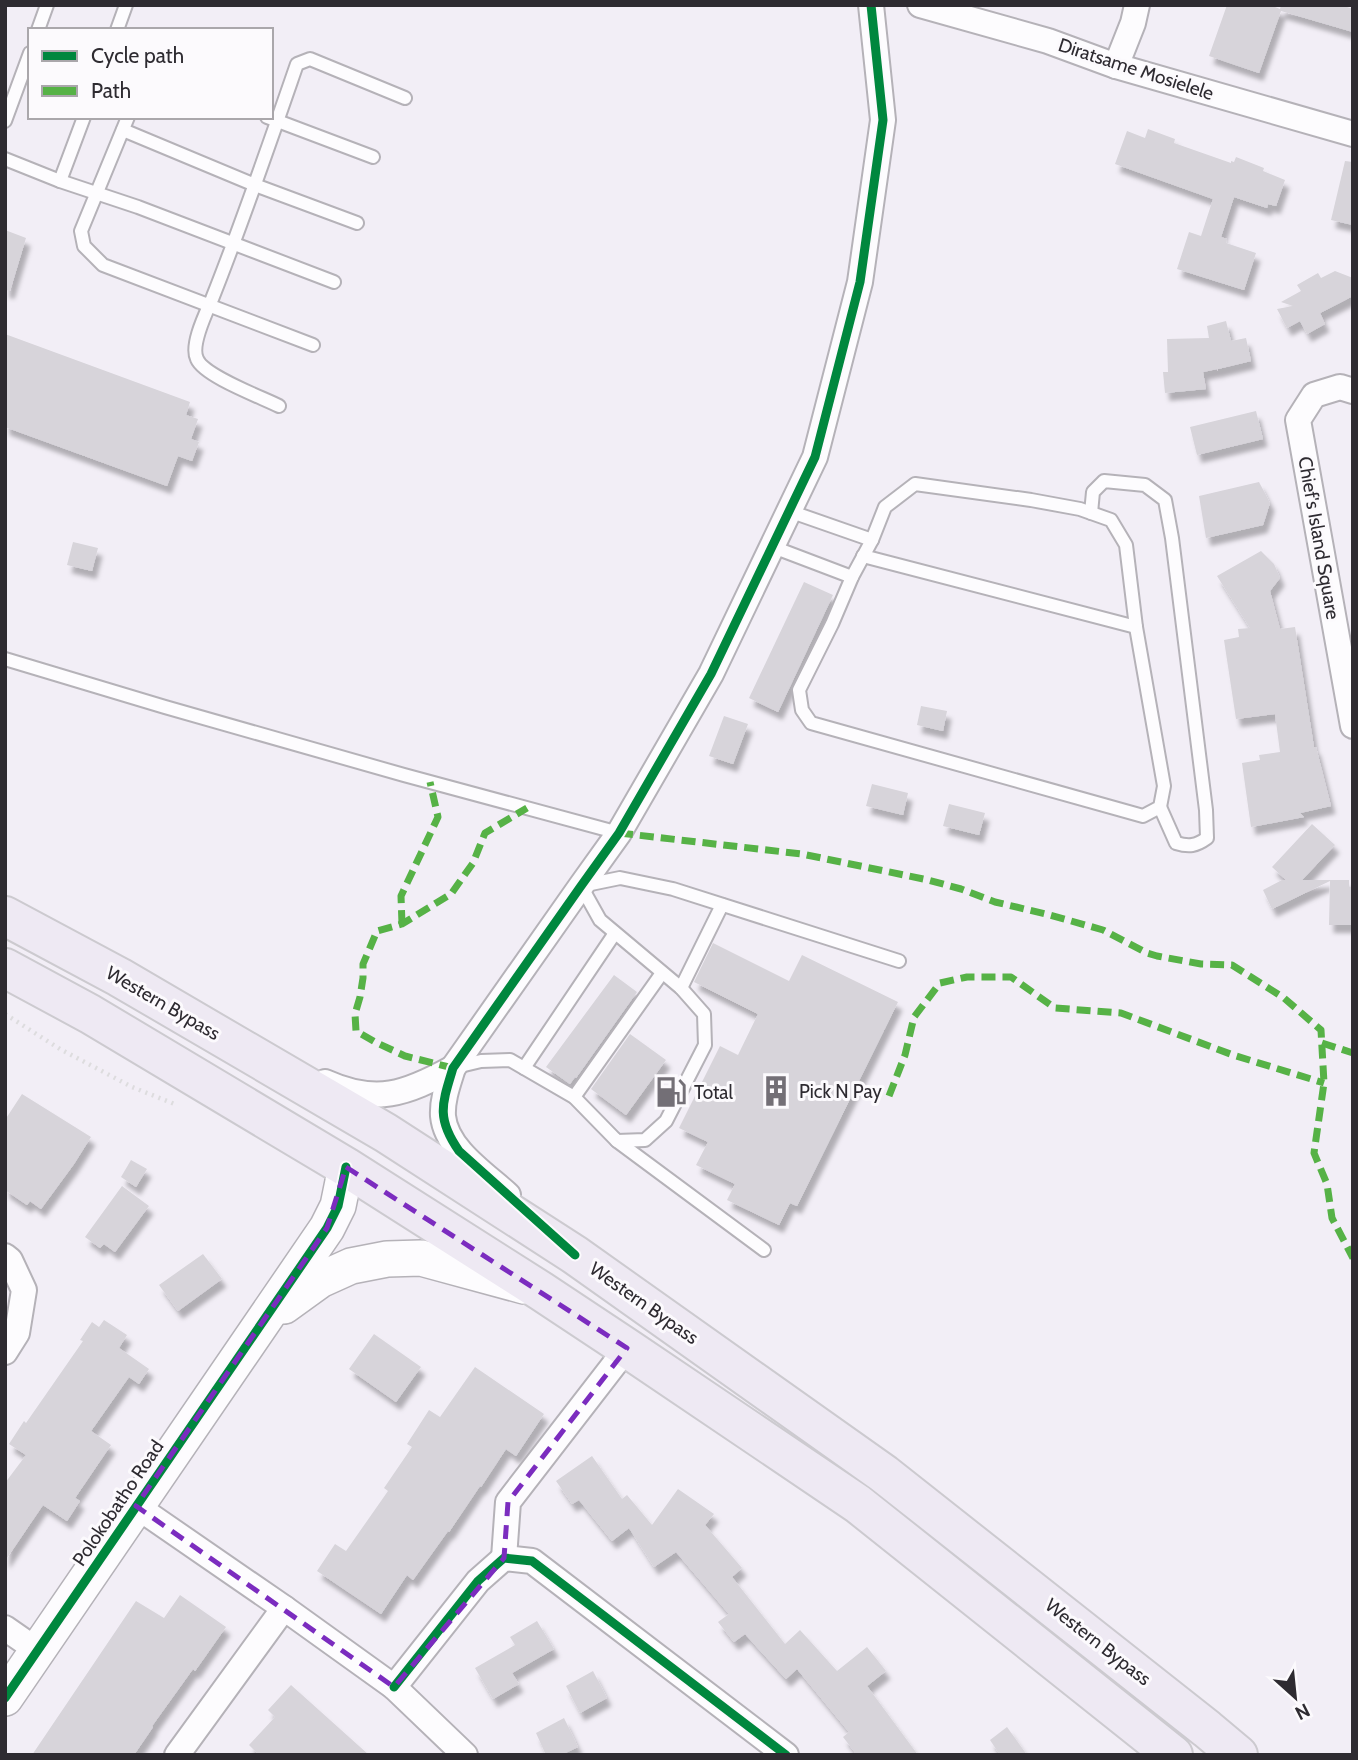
<svg xmlns="http://www.w3.org/2000/svg" width="1358" height="1760" viewBox="0 0 1358 1760" font-family="Cabin,sans-serif">
	<style>
		.building { fill: #d7d4da; filter: url(#shadow) }
		.lines { fill: none; stroke-linecap: round; stroke-linejoin: round }
		.lane-casing { stroke: #b5b2b8; stroke-width: 16 }
		.street-casing { stroke: #b5b2b8; stroke-width: 28 }
		.secondary-casing { stroke: #b5b2b8; stroke-width: 38 }
		.highway-casing { stroke: #cccacf; stroke-width: 42 }
		.path { stroke: #dddcde; stroke-width: 4.5; stroke-dasharray: 2 5; stroke-linecap: butt }
		.lane { stroke: #fdfcfe; stroke-width: 12 }
		.street { stroke: #fdfcfe; stroke-width: 24 }
		.secondary { stroke: #fdfcfe; stroke-width: 35 }
		.highway { stroke: #eee9f3; stroke-width: 38 }
		.quiet { stroke: #56b246; stroke-width: 7; stroke-dasharray: 14 7; stroke-linecap: butt }
		.cycleway-casing { stroke: #fcfafd; stroke-width: 13 }
		.cycleway { stroke: #00873e; stroke-width: 9 }
		.marked { fill: none; stroke: #7b2cbf; stroke-width: 5; stroke-dasharray: 14 9; stroke-linejoin: round }
		.labels { text-anchor: middle; dominant-baseline: central; stroke-width: 6; stroke-linejoin: round; paint-order: stroke }
		.street-label { font-size: 19px; fill: #2e2b31; stroke: #fcfafd }
		.poi-label { font-size: 19px; fill: #2e2b31; stroke: #fcfafd; text-anchor: start }
	</style>
	<defs>
		<filter id="shadow"><feDropShadow dx="4.5" dy="8" stdDeviation="2" flood-color="#0004"/></filter>
	</defs>
	<rect width="100%" height="100%" fill="#f2eef6"/>
	<g class="building">
		<path d="M 1227,5 L 1270,5 L 1280,9 L 1281,5 L 1341,5 L 1353,9 L 1353,32 L 1281,11 L 1259,73 L 1209,56 Z"/>
		<path d="M 1148,129 L 1175,139 L 1174,143 L 1231,163 L 1231,161 L 1234,162 L 1236,157 L 1264,168 L 1263,171 L 1285,180 L 1276,206 L 1268,204 L 1267,208 L 1234,197 L 1221,237 L 1227,239 L 1226,243 L 1256,253 L 1244,290 L 1177,269 L 1189,232 L 1201,236 L 1213,199 L 1115,164 L 1127,131 L 1145,138 Z"/>
		<path d="M 1345,161 L 1353,162 L 1353,225 L 1331,220 Z"/>
		<path d="M 5,230 L 26,238 L 10,291 L 5,290 Z"/>
		<path d="M 1335,271 L 1353,278 L 1353,296 L 1320,313 L 1325,324 L 1307,334 L 1300,321 L 1287,328 L 1277,309 L 1293,306 L 1281,302 L 1301,291 L 1297,285 L 1318,273 L 1321,278 Z"/>
		<path d="M 1226,321 L 1231,341 L 1246,338 L 1251,361 L 1218,369 L 1217,371 L 1217,369 L 1203,372 L 1206,389 L 1165,393 L 1163,372 L 1168,372 L 1167,339 L 1209,338 L 1207,326 Z"/>
		<path d="M 5,334 L 190,402 L 186,415 L 198,419 L 191,439 L 199,442 L 192,461 L 178,456 L 167,486 L 5,427 Z"/>
		<path d="M 1256,411 L 1263,439 L 1197,455 L 1190,427 Z"/>
		<path d="M 1259,482 L 1270,503 L 1263,525 L 1206,538 L 1199,496 Z"/>
		<path d="M 73,542 L 98,548 L 92,571 L 67,565 Z"/>
		<path d="M 1261,551 L 1274,564 L 1280,578 L 1270,591 L 1280,629 L 1295,627 L 1314,747 L 1316,747 L 1331,806 L 1300,813 L 1304,817 L 1251,827 L 1242,763 L 1260,760 L 1259,755 L 1280,752 L 1275,714 L 1236,719 L 1224,640 L 1239,637 L 1238,629 L 1250,628 L 1217,576 Z"/>
		<path d="M 804,582 L 833,595 L 778,712 L 749,698 Z"/>
		<path d="M 921,706 L 947,711 L 943,731 L 917,725 Z"/>
		<path d="M 724,716 L 748,724 L 733,764 L 709,756 Z"/>
		<path d="M 872,784 L 908,793 L 903,815 L 866,806 Z"/>
		<path d="M 949,804 L 985,813 L 979,835 L 943,826 Z"/>
		<path d="M 1312,824 L 1335,845 L 1302,880 L 1349,880 L 1349,887 L 1353,887 L 1353,925 L 1329,925 L 1330,881 L 1272,909 L 1263,890 L 1282,880 L 1286,880 L 1272,867 Z"/>
		<path d="M 713,943 L 789,981 L 802,955 L 898,1002 L 797,1206 L 790,1203 L 779,1225 L 727,1200 L 735,1184 L 696,1165 L 708,1142 L 679,1128 L 720,1046 L 738,1055 L 758,1014 L 694,982 Z"/>
		<path d="M 614,975 L 637,992 L 576,1078 L 575,1077 L 570,1084 L 546,1067 Z"/>
		<path d="M 630,1034 L 666,1060 L 626,1115 L 591,1089 Z"/>
		<path d="M 22,1094 L 91,1137 L 74,1164 L 41,1209 L 30,1201 L 27,1205 L 5,1190 L 5,1120 Z"/>
		<path d="M 131,1160 L 147,1169 L 136,1187 L 121,1177 Z"/>
		<path d="M 122,1186 L 149,1206 L 115,1252 L 104,1244 L 100,1248 L 85,1237 Z"/>
		<path d="M 203,1254 L 222,1279 L 178,1311 L 159,1285 Z"/>
		<path d="M 104,1320 L 127,1335 L 119,1348 L 149,1369 L 139,1384 L 129,1377 L 91,1431 L 111,1445 L 75,1498 L 80,1501 L 67,1521 L 43,1505 L 5,1561 L 5,1483 L 26,1455 L 9,1444 L 24,1421 L 26,1423 L 83,1341 L 80,1340 L 92,1322 L 99,1327 Z"/>
		<path d="M 374,1334 L 421,1367 L 396,1402 L 349,1369 Z"/>
		<path d="M 475,1367 L 544,1414 L 516,1456 L 506,1449 L 481,1487 L 480,1486 L 449,1532 L 448,1531 L 413,1580 L 407,1575 L 381,1614 L 317,1571 L 335,1544 L 346,1551 L 388,1491 L 384,1488 L 412,1447 L 407,1444 L 429,1410 L 440,1417 Z"/>
		<path d="M 592,1456 L 622,1499 L 627,1495 L 652,1525 L 678,1489 L 714,1514 L 705,1525 L 742,1568 L 732,1577 L 785,1644 L 800,1630 L 837,1671 L 867,1647 L 886,1671 L 867,1686 L 918,1755 L 857,1755 L 843,1737 L 849,1732 L 797,1669 L 786,1679 L 745,1634 L 734,1642 L 718,1622 L 729,1614 L 676,1552 L 654,1567 L 629,1528 L 612,1541 L 579,1500 L 572,1504 L 556,1481 Z"/>
		<path d="M 180,1595 L 226,1627 L 195,1671 L 193,1669 L 152,1726 L 153,1727 L 134,1755 L 32,1755 L 136,1601 L 164,1618 Z"/>
		<path d="M 537,1621 L 554,1649 L 512,1673 L 519,1684 L 493,1699 L 475,1668 L 515,1645 L 510,1637 Z"/>
		<path d="M 593,1671 L 607,1698 L 580,1713 L 566,1686 Z"/>
		<path d="M 291,1685 L 369,1755 L 259,1755 L 249,1745 L 275,1717 L 268,1710 Z"/>
		<path d="M 564,1718 L 578,1747 L 561,1755 L 546,1755 L 536,1733 Z"/>
		<path d="M 1007,1727 L 1027,1755 L 1000,1755 L 990,1740 Z"/>
	</g>
	<g class="lines">
		<defs>
			<g id="lane">
				<path d="M 38,30 L 47,5"/>
				<path d="M 117,30 L 126,5"/>
				<path d="M 128,117 L 81,231 L 84,246 L 103,265 L 313,345"/>
				<path d="M 267,117 L 373,157"/>
				<path d="M 5,121 L 30,53"/>
				<path d="M 123,130 L 255,185 L 357,223"/>
				<path d="M 5,159 L 60,181 L 138,207 L 334,282"/>
				<path d="M 60,181 L 84,117"/>
				<path d="M 279,406 C 261,397 204,376 197,359 C 190,345 206,313 212,299 C 243,221 270,142 297,64 L 310,59 L 405,98"/>
				<path d="M 915,484 L 1031,500 L 1080,509 L 1111,520 L 1126,545 L 1136,627 L 1164,786 L 1160,807 L 1143,816 L 811,723 L 802,710 L 799,690 L 832,624 L 852,577 L 872,540 L 885,507 Z"/>
				<path d="M 789,511 L 872,540"/>
				<path d="M 1091,513 L 1093,492 L 1104,481 L 1145,485 L 1165,500 L 1172,538 L 1206,810 L 1207,838 C 1196,846 1189,847 1176,843 L 1160,807"/>
				<path d="M 773,547 L 852,577"/>
				<path d="M 863,556 L 1136,627"/>
				<path d="M 5,659 L 165,707 L 404,775 L 619,833"/>
				<path d="M 681,988 L 722,905"/>
				<path d="M 456,1067 L 481,1061 L 510,1060 L 574,1097 L 617,1141 L 645,1140 L 666,1121 L 705,1045 L 704,1014 L 681,988 L 600,920 L 581,886 L 620,878 L 673,889 L 899,961"/>
				<path d="M 524,1068 L 615,933"/>
				<path d="M 574,1097 L 662,973"/>
				<path d="M 617,1141 L 764,1250"/>
			</g>
			<g id="street">
				<path d="M 920,5 L 1048,41 L 1116,66 L 1353,134"/>
				<path d="M 1116,66 L 1133,23 L 1137,5"/>
				<path d="M 1353,391 L 1340,387 L 1314,395 L 1298,420 L 1353,726"/>
				<path d="M 325,1082 C 376,1105 406,1094 453,1068"/>
				<path d="M 508,1195 C 485,1174 446,1149 443,1116 C 442,1100 448,1084 453,1068 L 581,886 L 619,833 L 711,674 L 815,457 L 860,282 L 883,120 L 871,5"/>
				<path d="M 5,1256 L 10,1260 L 24,1290 L 17,1333 L 5,1352"/>
				<path d="M 136,1506 L 284,1608 L 394,1687 L 465,1755"/>
				<path d="M 504,1558 L 508,1502 L 627,1348"/>
				<path d="M 5,1628 L 38,1651"/>
				<path d="M 394,1687 L 478,1581 L 504,1558 L 532,1561 L 786,1755"/>
				<path d="M 177,1755 L 284,1608"/>
			</g>
			<g id="secondary">
				<path d="M 284,1306 L 320,1280 L 351,1266 L 387,1259 L 421,1258 L 524,1286"/>
				<path d="M 5,1698 L 327,1228 L 338,1206 L 346,1167"/>
			</g>
			<g id="highway">
				<path d="M 5,916 L 119,977 L 386,1133 L 575,1255 L 884,1474 L 1207,1729 L 1238,1755"/>
				<path d="M 5,968 L 90,1014 L 346,1167 L 541,1291 L 627,1348 L 858,1504 L 1173,1755"/>
			</g>
		</defs>
		<use href="#lane" class="lane-casing"/>
		<use href="#street" class="street-casing"/>
		<use href="#secondary" class="secondary-casing"/>
		<use href="#highway" class="highway-casing"/>
		<path class="path" d="M 5,1014 L 60,1049 L 132,1087 L 177,1105"/>
		<use href="#lane" class="lane"/>
		<use href="#street" class="street"/>
		<use href="#secondary" class="secondary"/>
		<use href="#highway" class="highway"/>
		<g class="quiet">
			<path d="M 619,833 L 802,854 L 928,880 L 961,889 L 995,902 L 1050,915 L 1103,930 L 1147,953 L 1157,956 L 1201,964 L 1232,965 L 1284,998 L 1321,1030 L 1324,1083 L 1314,1153 L 1327,1184 L 1332,1218 L 1353,1258"/>
			<path d="M 402,924 L 401,896 L 438,817 L 430,782"/>
			<path d="M 1322,1043 L 1353,1053"/>
			<path d="M 453,1068 L 405,1056 L 375,1042 L 356,1031 L 355,1014 L 360,997 L 363,978 L 363,964 L 377,931 L 402,924 L 451,894 L 473,863 L 485,833 L 527,808"/>
			<path d="M 889,1096 L 905,1055 L 914,1017 L 940,983 L 967,977 L 1011,977 L 1055,1008 L 1121,1013 L 1233,1055 L 1324,1083"/>
		</g>
		<defs>
			<g id="cycleway">
				<path d="M 575,1255 L 459,1151 C 436,1118 442,1104 453,1068 L 581,886 L 619,833 L 711,674 L 815,457 L 860,282 L 883,120 L 871,5"/>
				<path d="M 394,1687 L 478,1581 L 504,1558 L 532,1561 L 786,1755"/>
				<path d="M 5,1698 L 327,1228 L 338,1206 L 346,1167"/>
			</g>
		</defs>
		<use href="#cycleway" class="cycleway-casing"/>
		<use href="#cycleway" class="cycleway"/>
	</g>
	<path class="marked" d="M 346,1167 L 627,1348 L 508,1502 L 504,1558 L 394,1687 L 136,1506 L 327,1228 Z"/>
	<defs>
		<symbol id="building-bare" viewBox="-9 -9 18 18"><path d="M-4-6H4V6H1V3H-1V6H-4ZM-2.5-4.3h1.7v1.8h-1.7ZM.8-4.3h1.7v1.8H.8ZM-2.5-1h1.7V.8h-1.7ZM.8-1h1.7V.8H.8Z" fill="#736f76" stroke="#fcfafd" stroke-width="2.5" paint-order="stroke"/></symbol>
		<symbol id="fuel-bare" viewBox="-9 -9 18 18"><path d="M-5.5-6h7V0h2V4h1.3V-2.5L3-4.5l.8-.8L6-3V5H2.5V1h-1V6h-7ZM-4.2-4.7v3.2H.2V-4.7Z" fill="#736f76" stroke="#fcfafd" stroke-width="2.5" paint-order="stroke"/></symbol>
	</defs>
	<g fill-rule="evenodd">
		<use href="#building-bare" x="754" y="1069" width="44" height="44"/>
		<use href="#fuel-bare" x="649" y="1070" width="44" height="44"/>
	</g>
	<g class="labels">
		<g class="street-label">
			<text transform="translate(1136 69) rotate(18)">Diratsame Mosielele</text>
			<text transform="translate(1319 538) rotate(80)">Chief's Island Square</text>
			<text transform="translate(163 1003) rotate(30)">Western Bypass</text>
			<text transform="translate(644 1303) rotate(35)">Western Bypass</text>
			<text transform="translate(118 1503) rotate(-56)">Polokobatho Road</text>
			<text transform="translate(1098 1642) rotate(38)">Western Bypass</text>
		</g>
		<g class="poi-label">
			<text x="799" y="1091">Pick N Pay</text>
			<text x="694" y="1092">Total</text>
		</g>
	</g>
	<rect width="1358" height="1760" fill="none" stroke="#2e2b31" stroke-width="14"/>
	<rect x="28" y="28" width="245" height="91" fill="#fcfafd" stroke="#aaa7ab" stroke-width="2"/>
	<rect x="42" y="51" width="35" height="10" fill="#00873e" stroke="#aaa7ab" stroke-width="2"/>
	<text x="91" y="63" font-size="21" fill="#2e2b31">Cycle path</text>
	<rect x="42" y="86" width="35" height="10" fill="#56b246" stroke="#aaa7ab" stroke-width="2"/>
	<text x="91" y="98" font-size="21" fill="#2e2b31">Path</text>
	<g transform="translate(1295 1697) rotate(153)" stroke="#fcfafd" stroke-width="5" paint-order="stroke">
	<path d="M0-5L12 26L0 18L-12 26Z" fill="#2e2b31"/>
	<text y="-10" font-size="19" font-weight="bold" text-anchor="middle" fill="#2e2b31">N</text>
	</g>
</svg>
